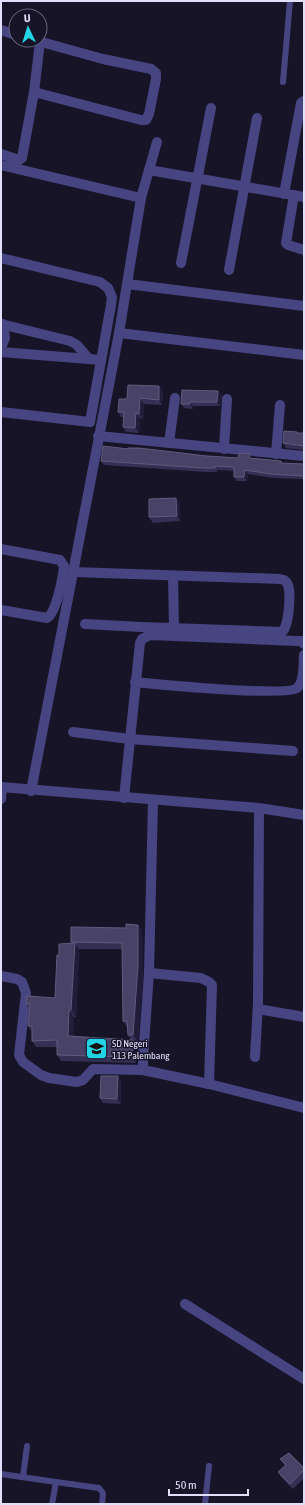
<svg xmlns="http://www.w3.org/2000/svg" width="305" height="1505" viewBox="0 0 305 1505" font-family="'Asap Condensed',sans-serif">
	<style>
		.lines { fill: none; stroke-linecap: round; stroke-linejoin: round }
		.service { stroke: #464582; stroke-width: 6 }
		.minor { stroke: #464582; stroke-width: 10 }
		.wall { fill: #362f54; fill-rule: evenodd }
		.shaded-wall { fill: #221c3b }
		.building { fill: #484266; stroke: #605b7d }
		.labels { text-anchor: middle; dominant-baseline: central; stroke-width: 3; stroke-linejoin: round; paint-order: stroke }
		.poi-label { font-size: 10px; fill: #e2dffb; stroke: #171428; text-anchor: start }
	</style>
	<rect width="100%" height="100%" fill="#171428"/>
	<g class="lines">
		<g class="service">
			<path d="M 283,82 L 290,1"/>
			<path d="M 1,1474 L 56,1482 L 52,1504"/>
			<path d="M 23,1477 L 27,1446"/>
			<path d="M 56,1482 L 99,1488 L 103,1493 L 102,1504"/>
			<path d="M 205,1504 L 209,1466"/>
		</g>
		<g class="minor">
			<path d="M 1,30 L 16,35"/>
			<path d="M 34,92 L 141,120 L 146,120 L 149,114 L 156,79 L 156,73 L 151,69 L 103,59 L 34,40"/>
			<path d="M 1,154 L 19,160 L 22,158 L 34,92 L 40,42"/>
			<path d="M 1,165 L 141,198"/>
			<path d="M 149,170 L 157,142"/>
			<path d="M 284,194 L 301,103 L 304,101"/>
			<path d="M 294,195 L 286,243 L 288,245 L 304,250"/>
			<path d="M 1,258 L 100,282 L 108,288 L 112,297 L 111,305 L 90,422 L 1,412"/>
			<path d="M 181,263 L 211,108"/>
			<path d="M 229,270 L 257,118"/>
			<path d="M 127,284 L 304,306"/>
			<path d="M 1,324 L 70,341 L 77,345 L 88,358"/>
			<path d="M 119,333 L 304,355"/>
			<path d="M 1,348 L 5,338 L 3,324"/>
			<path d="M 1,352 L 101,360"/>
			<path d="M 98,436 L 304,456"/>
			<path d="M 169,443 L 175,398"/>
			<path d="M 224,449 L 227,399"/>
			<path d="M 276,454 L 280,405"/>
			<path d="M 1,549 L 60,560 L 64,566 C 63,578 56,613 47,618 L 1,610"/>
			<path d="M 74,572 L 280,579 L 284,580 C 286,582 287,582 288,585 C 291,594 289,626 282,632 L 141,627 L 85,624"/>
			<path d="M 173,576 L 174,628"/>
			<path d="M 135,682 C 157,684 286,697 297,688 C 305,682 303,664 304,655"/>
			<path d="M 73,732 L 130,739 L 293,751"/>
			<path d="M 1,787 L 259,808 L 304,815"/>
			<path d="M 31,791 L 119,333 L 141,198 L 149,170 L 304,197"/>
			<path d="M 124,798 L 140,643 L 142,639 L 150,635 L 296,641 L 301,641 L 304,644"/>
			<path d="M 1,799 L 2,787"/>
			<path d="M 149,973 L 201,978 L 209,982 L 212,985 L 209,1084"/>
			<path d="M 1,976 L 17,979 L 22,982 L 26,993 L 19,1055 L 23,1062 L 41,1075 L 49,1078 L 77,1082 L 83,1080 L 93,1069 L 143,1070 L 209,1084 L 304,1108"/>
			<path d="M 258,1009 L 304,1017"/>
			<path d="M 255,1057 L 258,1003 L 259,808"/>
			<path d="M 143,1070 L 143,1058 L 149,973 L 153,800"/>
			<path d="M 185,1304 L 304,1379"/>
		</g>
	</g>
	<g class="wall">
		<path d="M 159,386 L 163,391 L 162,405 L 144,404 L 143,419 L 140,418 L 139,433 L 126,432 L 123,427 L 124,417 L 121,417 L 118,412 L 127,399 Z"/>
		<path d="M 218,391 L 222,395 L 220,406 L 193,406 L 193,409 L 184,408 L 181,404 Z"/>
		<path d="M 298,433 L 304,433 L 304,450 L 286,448 L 283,443 Z"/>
		<path d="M 128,449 L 207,456 L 238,458 L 252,458 L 281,461 L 282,463 L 304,464 L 304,479 L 273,478 L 248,474 L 247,481 L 237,481 L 234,477 L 234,471 L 217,470 L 217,472 L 206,472 L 104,465 L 101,461 Z"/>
		<path d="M 176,498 L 180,503 L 180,521 L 153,523 L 149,517 Z"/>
		<path d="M 138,925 L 142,931 L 143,973 L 138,1041 L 134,1042 L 137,1046 L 136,1063 L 61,1061 L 57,1055 L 57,1047 L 36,1047 L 32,1041 L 32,1032 L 28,1026 L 29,1009 L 26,1004 L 55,998 L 72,944 L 71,942 ZM 78,949 L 122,949 L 123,1021 L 127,1027 L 128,1035 L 131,1039 L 73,1037 L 74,1017 L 76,1017 L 79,950 Z"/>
		<path d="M 118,1076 L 121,1081 L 121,1104 L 103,1103 L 100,1098 Z"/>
		<path d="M 280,1459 L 304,1468 L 304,1478 L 293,1489 L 281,1477 L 278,1472 L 285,1466 Z"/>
	</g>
	<g class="shaded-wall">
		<path d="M 159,386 L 163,391 L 162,405 L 159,400 Z"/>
		<path d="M 218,391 L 222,395 L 220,406 L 217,402 Z"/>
		<path d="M 140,398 L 144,404 L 143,419 L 139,414 Z"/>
		<path d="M 190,402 L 193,406 L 193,409 L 190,404 Z"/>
		<path d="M 136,413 L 140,418 L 139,433 L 135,428 Z"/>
		<path d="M 250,454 L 252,458 L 252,462 L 249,458 Z"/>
		<path d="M 245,470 L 248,474 L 247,481 L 244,477 Z"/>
		<path d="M 176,498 L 180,503 L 180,521 L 177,516 Z"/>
		<path d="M 138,925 L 142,931 L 143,973 L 138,1041 L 133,1035 Z"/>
		<path d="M 75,943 L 79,950 L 76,1017 L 71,1010 Z"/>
		<path d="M 69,1010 L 74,1017 L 73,1043 L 68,1036 Z"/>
		<path d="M 133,1040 L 137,1046 L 136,1063 L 132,1057 Z"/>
		<path d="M 118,1076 L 121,1081 L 121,1104 L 117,1099 Z"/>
	</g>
	<g class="building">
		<path d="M 128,385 L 159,386 L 159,400 L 140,398 L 139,414 L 136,413 L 135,428 L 123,427 L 124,412 L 118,412 L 119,399 L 127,399 Z"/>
		<path d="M 182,390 L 218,391 L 217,402 L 190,402 L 190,404 L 181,404 Z"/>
		<path d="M 284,431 L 297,432 L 297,433 L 304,433 L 304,446 L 283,443 Z"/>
		<path d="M 103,446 L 128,449 L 128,448 L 139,448 L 207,456 L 238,458 L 239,453 L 250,454 L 249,458 L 281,461 L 281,463 L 304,464 L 304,479 L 303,478 L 304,476 L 270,474 L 245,470 L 244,477 L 234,477 L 234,467 L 215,466 L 215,468 L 203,468 L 101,461 Z"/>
		<path d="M 176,498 L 177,516 L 149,517 L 149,499 Z"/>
		<path d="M 126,924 L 138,925 L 138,966 L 133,1035 L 128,1035 L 127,1021 L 123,1021 L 122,943 L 71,942 L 71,927 L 126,928 Z"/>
		<path d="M 75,943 L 71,1010 L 69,1010 L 68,1036 L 133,1040 L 132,1057 L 57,1055 L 57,1040 L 32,1041 L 32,1026 L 28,1026 L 30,1004 L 26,1004 L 27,996 L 55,998 L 57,955 L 59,955 L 59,944 Z"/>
		<path d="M 101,1076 L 118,1076 L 117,1099 L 100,1098 Z"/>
		<path d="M 289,1453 L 304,1468 L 304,1470 L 290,1484 L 278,1472 L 286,1465 L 280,1459 Z"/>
	</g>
	<defs>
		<symbol id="school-square" viewBox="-11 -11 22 22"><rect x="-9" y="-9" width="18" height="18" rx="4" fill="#22d4e4" stroke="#171428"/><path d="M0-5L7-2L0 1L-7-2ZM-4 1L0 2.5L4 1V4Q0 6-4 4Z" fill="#111"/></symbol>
	</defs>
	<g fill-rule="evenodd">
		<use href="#school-square" x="84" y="1036" width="25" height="25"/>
	</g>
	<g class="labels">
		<g class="poi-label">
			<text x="112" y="1043">SD Negeri<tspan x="112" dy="12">113 Palembang</tspan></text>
		</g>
	</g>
	<rect width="305" height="1505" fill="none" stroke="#e2dffb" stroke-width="4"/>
	<g transform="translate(28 28) rotate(356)"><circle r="19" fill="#171428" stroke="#68657c"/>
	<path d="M0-3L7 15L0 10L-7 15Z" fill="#22d4e4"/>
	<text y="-6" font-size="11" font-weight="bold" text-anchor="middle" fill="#e2dffb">U</text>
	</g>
	<path d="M169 1489v6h79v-6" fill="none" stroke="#e2dffb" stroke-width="2"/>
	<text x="175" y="1489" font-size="12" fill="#e2dffb" stroke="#171428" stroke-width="3" paint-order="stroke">50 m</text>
</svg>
